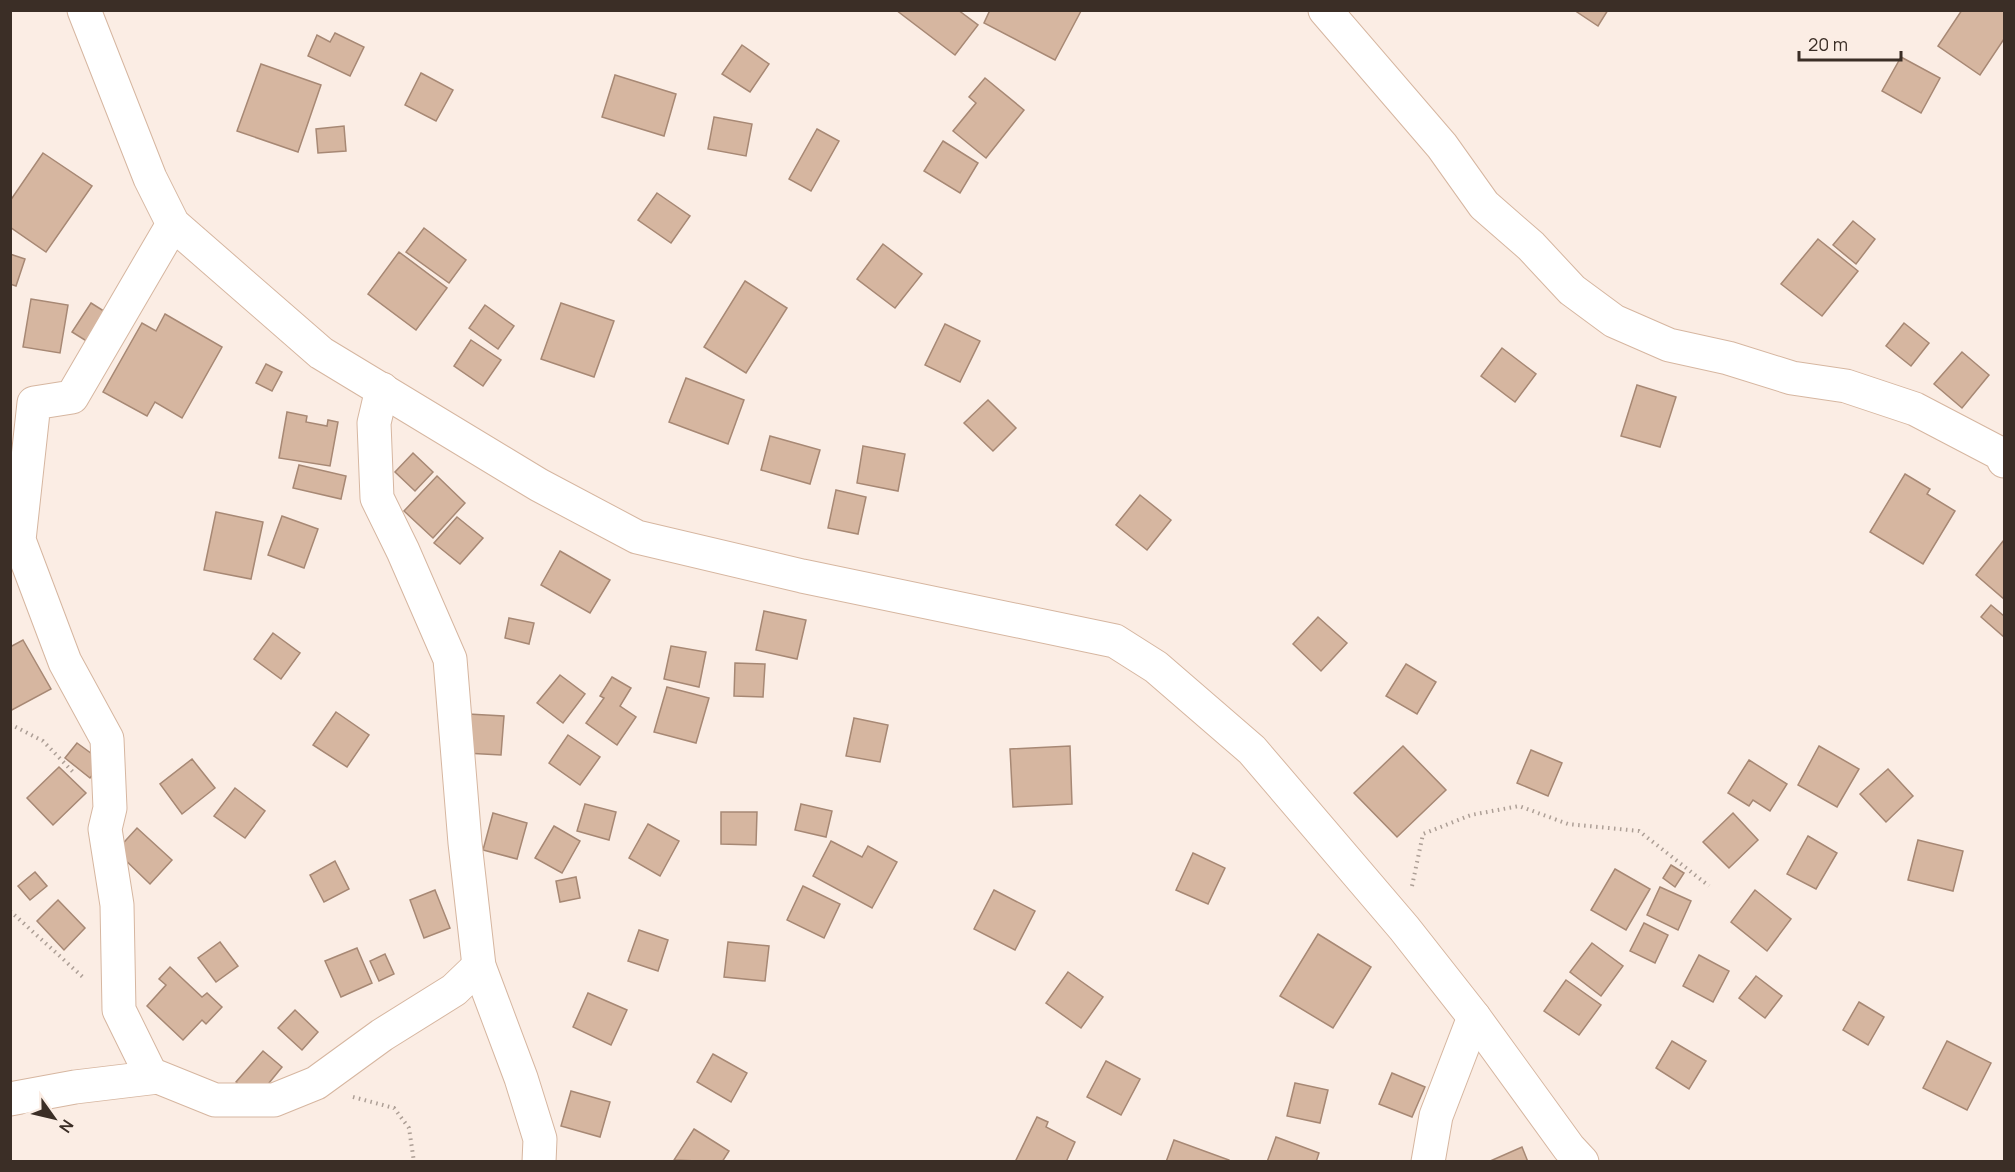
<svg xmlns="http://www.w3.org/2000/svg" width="2015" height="1172" viewBox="0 0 2015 1172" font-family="Manrope,sans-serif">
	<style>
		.building { fill: #d6b6a0; stroke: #a78874; stroke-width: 1.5 }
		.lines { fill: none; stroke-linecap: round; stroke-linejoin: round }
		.minor-casing { stroke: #d6b6a0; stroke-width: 35 }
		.path { stroke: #ad9f96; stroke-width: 4; stroke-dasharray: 1.5 4.5; stroke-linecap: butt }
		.minor { stroke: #fff; stroke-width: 33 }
	</style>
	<rect width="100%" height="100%" fill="#fbede4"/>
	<g class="building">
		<path d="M 896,10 L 958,10 L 978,25 L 955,55 Z"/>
		<path d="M 990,10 L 1080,10 L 1081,11 L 1055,60 L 984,23 Z"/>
		<path d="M 1574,10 L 1608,10 L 1598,26 Z"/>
		<path d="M 1962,10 L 2004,10 L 2004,39 L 1980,75 L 1938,46 Z"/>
		<path d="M 335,33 L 364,47 L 350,76 L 308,56 L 317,35 L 330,42 Z"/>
		<path d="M 742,45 L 769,64 L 750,92 L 722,74 Z"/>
		<path d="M 1901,57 L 1940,78 L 1921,113 L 1882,91 Z"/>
		<path d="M 261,64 L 321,85 L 298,152 L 237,131 Z"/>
		<path d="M 421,73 L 453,90 L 436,121 L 405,105 Z"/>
		<path d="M 615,75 L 676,94 L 664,136 L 602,117 Z"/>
		<path d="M 985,78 L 1024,110 L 986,158 L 953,131 L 976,103 L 969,97 Z"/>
		<path d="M 714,117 L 752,124 L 746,156 L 708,149 Z"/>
		<path d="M 344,126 L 346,151 L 318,153 L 316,129 Z"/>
		<path d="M 817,129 L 839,141 L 811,191 L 789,179 Z"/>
		<path d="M 943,141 L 978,163 L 960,193 L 924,171 Z"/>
		<path d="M 43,153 L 92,186 L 46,252 L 10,227 L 10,201 Z"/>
		<path d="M 657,193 L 690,216 L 671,243 L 638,220 Z"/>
		<path d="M 1853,221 L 1875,239 L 1856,264 L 1833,245 Z"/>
		<path d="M 424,228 L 466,260 L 449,283 L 406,252 Z"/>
		<path d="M 1818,239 L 1858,271 L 1822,316 L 1781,284 Z"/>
		<path d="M 883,244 L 922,274 L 895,308 L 857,279 Z"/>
		<path d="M 399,252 L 447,288 L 416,330 L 368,294 Z"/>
		<path d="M 10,254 L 25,259 L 16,286 L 10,284 Z"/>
		<path d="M 745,281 L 787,308 L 746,373 L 704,347 Z"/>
		<path d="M 31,299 L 68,305 L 60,353 L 23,347 Z"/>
		<path d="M 91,303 L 107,313 L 88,342 L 72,332 Z"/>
		<path d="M 561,303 L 614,321 L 594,377 L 541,359 Z"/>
		<path d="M 485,305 L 514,326 L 498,349 L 469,328 Z"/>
		<path d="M 165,314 L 222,347 L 182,418 L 155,402 L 147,416 L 103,392 L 142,323 L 156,331 Z"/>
		<path d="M 1904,323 L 1929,343 L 1911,366 L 1886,346 Z"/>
		<path d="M 945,324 L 980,341 L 960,382 L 925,365 Z"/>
		<path d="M 471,340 L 501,360 L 483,386 L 454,366 Z"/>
		<path d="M 1502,348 L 1536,374 L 1515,402 L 1481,376 Z"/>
		<path d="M 1962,352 L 1989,375 L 1962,408 L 1934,384 Z"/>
		<path d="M 266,364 L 282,372 L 272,391 L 256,383 Z"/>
		<path d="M 686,378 L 744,400 L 728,444 L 669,422 Z"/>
		<path d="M 1637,385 L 1676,397 L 1660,447 L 1621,436 Z"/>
		<path d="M 988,400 L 1016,428 L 993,451 L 964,423 Z"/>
		<path d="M 287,412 L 307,416 L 306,422 L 327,426 L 328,420 L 338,422 L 330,466 L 279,458 Z"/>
		<path d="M 770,436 L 820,450 L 810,484 L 761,470 Z"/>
		<path d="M 863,446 L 905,454 L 898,491 L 857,483 Z"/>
		<path d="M 413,453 L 433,472 L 415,491 L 395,472 Z"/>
		<path d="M 299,465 L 346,476 L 341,499 L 293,488 Z"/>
		<path d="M 1905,474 L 1930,489 L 1927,494 L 1955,511 L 1923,564 L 1870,532 Z"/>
		<path d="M 437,476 L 465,503 L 433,538 L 404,511 Z"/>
		<path d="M 836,490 L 866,497 L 858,534 L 828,528 Z"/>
		<path d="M 1140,495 L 1171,520 L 1147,550 L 1116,525 Z"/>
		<path d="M 216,512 L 263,522 L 251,579 L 204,570 Z"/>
		<path d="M 282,516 L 318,529 L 304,568 L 268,555 Z"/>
		<path d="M 457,517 L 483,538 L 460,564 L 434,543 Z"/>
		<path d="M 2004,540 L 2004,599 L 1976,575 Z"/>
		<path d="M 560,551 L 610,580 L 590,613 L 541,585 Z"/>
		<path d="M 1991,605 L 2004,616 L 2004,637 L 1981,617 Z"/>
		<path d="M 764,611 L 806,620 L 797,659 L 756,650 Z"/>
		<path d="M 1318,617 L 1347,643 L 1321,671 L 1293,644 Z"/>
		<path d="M 509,618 L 534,623 L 529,644 L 505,638 Z"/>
		<path d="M 273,633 L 300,653 L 281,679 L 254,659 Z"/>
		<path d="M 23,640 L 51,689 L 10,711 L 10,647 Z"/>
		<path d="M 671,646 L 706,652 L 699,687 L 664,679 Z"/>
		<path d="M 735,663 L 765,664 L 763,697 L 734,696 Z"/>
		<path d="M 1406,664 L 1436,682 L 1417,714 L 1386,696 Z"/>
		<path d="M 560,675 L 585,694 L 563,723 L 537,703 Z"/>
		<path d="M 612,677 L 631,688 L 620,706 L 636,717 L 617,745 L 586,723 L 604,698 L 600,696 Z"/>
		<path d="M 667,687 L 709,698 L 696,743 L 654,732 Z"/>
		<path d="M 336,712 L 369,735 L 347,767 L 313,745 Z"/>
		<path d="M 468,714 L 504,716 L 501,755 L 465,753 Z"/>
		<path d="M 854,718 L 888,725 L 880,762 L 846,756 Z"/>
		<path d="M 568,735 L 600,757 L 580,785 L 549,763 Z"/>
		<path d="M 77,743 L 103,762 L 90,778 L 65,758 Z"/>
		<path d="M 1070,746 L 1072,804 L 1013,807 L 1010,749 Z"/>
		<path d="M 1403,746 L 1446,790 L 1397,837 L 1354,793 Z"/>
		<path d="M 1819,746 L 1859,769 L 1837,807 L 1798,785 Z"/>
		<path d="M 1531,750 L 1562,763 L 1548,796 L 1517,783 Z"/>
		<path d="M 192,759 L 215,788 L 182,814 L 160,784 Z"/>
		<path d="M 1749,760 L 1787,784 L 1770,811 L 1753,800 L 1749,806 L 1728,793 Z"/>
		<path d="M 59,767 L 86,793 L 53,825 L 27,798 Z"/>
		<path d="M 1888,769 L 1913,796 L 1886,822 L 1860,794 Z"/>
		<path d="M 235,788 L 265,811 L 245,838 L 214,816 Z"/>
		<path d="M 585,804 L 616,812 L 609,840 L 577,831 Z"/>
		<path d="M 801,804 L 832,811 L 826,837 L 795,830 Z"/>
		<path d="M 721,812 L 757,812 L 756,845 L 721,844 Z"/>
		<path d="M 493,813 L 527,823 L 517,859 L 483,850 Z"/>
		<path d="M 1733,813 L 1758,840 L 1729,868 L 1703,842 Z"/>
		<path d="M 648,824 L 679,841 L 660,876 L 629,858 Z"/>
		<path d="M 554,826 L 580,841 L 562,873 L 535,858 Z"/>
		<path d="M 137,828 L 172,860 L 150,884 L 116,851 Z"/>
		<path d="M 1808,836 L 1837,853 L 1816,889 L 1787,874 Z"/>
		<path d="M 1918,840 L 1963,851 L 1953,891 L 1908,880 Z"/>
		<path d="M 831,841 L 862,857 L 868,846 L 897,862 L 872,908 L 813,876 Z"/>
		<path d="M 1193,853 L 1225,868 L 1208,904 L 1176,890 Z"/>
		<path d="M 335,861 L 349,889 L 324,902 L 310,875 Z"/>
		<path d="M 1671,865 L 1684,873 L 1675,887 L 1663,878 Z"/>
		<path d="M 1615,869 L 1650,889 L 1626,930 L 1591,910 Z"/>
		<path d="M 35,872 L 47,886 L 30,900 L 18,886 Z"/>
		<path d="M 576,877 L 580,898 L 560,902 L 556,881 Z"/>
		<path d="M 803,886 L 840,904 L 824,938 L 787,920 Z"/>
		<path d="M 1660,887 L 1691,901 L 1678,930 L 1647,915 Z"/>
		<path d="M 435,890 L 450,928 L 424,938 L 410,900 Z"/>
		<path d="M 994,890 L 1035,911 L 1015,950 L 974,929 Z"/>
		<path d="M 1755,890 L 1791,919 L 1767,951 L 1731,922 Z"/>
		<path d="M 58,900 L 85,928 L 64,950 L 37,921 Z"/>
		<path d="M 1644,923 L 1668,935 L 1655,963 L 1630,951 Z"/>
		<path d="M 639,930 L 668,940 L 658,971 L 628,961 Z"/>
		<path d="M 1318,934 L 1371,967 L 1333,1028 L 1280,996 Z"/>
		<path d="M 220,942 L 238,966 L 216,982 L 198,958 Z"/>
		<path d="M 728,942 L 769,946 L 765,981 L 724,977 Z"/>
		<path d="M 1592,943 L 1623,966 L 1601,996 L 1570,972 Z"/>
		<path d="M 357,948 L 372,983 L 341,997 L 325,961 Z"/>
		<path d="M 385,954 L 394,974 L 379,981 L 370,961 Z"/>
		<path d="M 1699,955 L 1729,971 L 1713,1002 L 1683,986 Z"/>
		<path d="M 170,967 L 202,997 L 207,993 L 222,1007 L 206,1024 L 202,1020 L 183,1040 L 147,1006 L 166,985 L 159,979 Z"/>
		<path d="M 1068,972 L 1103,997 L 1081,1028 L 1046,1003 Z"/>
		<path d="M 1756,976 L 1782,996 L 1765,1018 L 1739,998 Z"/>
		<path d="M 1566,980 L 1601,1005 L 1579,1035 L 1544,1011 Z"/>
		<path d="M 588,993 L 627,1010 L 611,1045 L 573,1027 Z"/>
		<path d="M 1859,1002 L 1884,1017 L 1868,1045 L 1843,1030 Z"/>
		<path d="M 295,1010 L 318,1032 L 302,1050 L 278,1028 Z"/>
		<path d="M 1672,1041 L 1706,1061 L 1689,1089 L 1656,1068 Z"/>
		<path d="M 1947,1041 L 1991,1063 L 1967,1110 L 1923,1088 Z"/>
		<path d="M 263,1051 L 282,1067 L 256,1099 L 236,1082 Z"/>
		<path d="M 713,1054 L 747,1073 L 731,1102 L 697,1082 Z"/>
		<path d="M 1106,1061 L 1140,1079 L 1121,1115 L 1087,1097 Z"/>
		<path d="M 1392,1073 L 1425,1087 L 1412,1117 L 1379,1104 Z"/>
		<path d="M 1295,1083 L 1328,1090 L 1320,1123 L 1287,1116 Z"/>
		<path d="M 571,1091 L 610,1102 L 600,1137 L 561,1126 Z"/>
		<path d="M 1037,1117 L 1048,1122 L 1046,1127 L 1075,1142 L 1066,1162 L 1015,1162 Z"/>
		<path d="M 694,1129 L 729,1151 L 722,1162 L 674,1160 Z"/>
		<path d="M 1276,1137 L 1319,1153 L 1316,1162 L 1267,1162 Z"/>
		<path d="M 1174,1140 L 1229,1160 L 1229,1162 L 1166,1162 Z"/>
		<path d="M 1522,1147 L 1528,1162 L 1488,1162 Z"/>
	</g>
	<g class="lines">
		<defs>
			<g id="minor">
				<path d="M 84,10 L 150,178 L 173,224 L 321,353 L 539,485 L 637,537 L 802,576 L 1115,641 L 1156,667 L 1252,750 L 1404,928 L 1474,1017 L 1569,1148 L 1582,1162"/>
				<path d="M 1325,10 L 1442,146 L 1484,205 L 1531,246 L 1572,290 L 1614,321 L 1669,345 L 1728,358 L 1792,378 L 1846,386 L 1915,409 L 2001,454 L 2004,461"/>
				<path d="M 382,389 L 374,423 L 377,498 L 403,551 L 450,659 L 465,843 L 479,966 L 521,1078 L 540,1139 L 539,1162"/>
				<path d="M 152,1077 L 119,1010 L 117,905 L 105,829 L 110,808 L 107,739 L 65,662 L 19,540 L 34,403 L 72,397 L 173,224"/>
				<path d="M 10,1099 L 75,1087 L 158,1077 L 215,1100 L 274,1100 L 316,1083 L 382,1035 L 454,990 L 479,966"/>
				<path d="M 1428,1162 L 1436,1116 L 1474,1017"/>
			</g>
		</defs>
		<use href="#minor" class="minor-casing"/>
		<g class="path">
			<path d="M 10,724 L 43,741 L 73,772"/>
			<path d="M 1412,886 L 1423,834 L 1471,815 L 1519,806 L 1568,824 L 1639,831 L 1709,886"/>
			<path d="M 10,911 L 85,979"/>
			<path d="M 353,1097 L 394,1108 L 409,1128 L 414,1162"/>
		</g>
		<use href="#minor" class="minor"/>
	</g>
	<rect width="2015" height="1172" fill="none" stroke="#3b2e26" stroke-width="24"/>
	<g transform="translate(54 1118) rotate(124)" stroke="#fbede4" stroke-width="4.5" paint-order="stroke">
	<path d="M0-4.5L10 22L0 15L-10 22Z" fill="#3b2e26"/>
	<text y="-9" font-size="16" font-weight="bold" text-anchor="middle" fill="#3b2e26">N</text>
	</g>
	<path d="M1799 51v9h102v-9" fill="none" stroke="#3b2e26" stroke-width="3"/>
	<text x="1808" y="51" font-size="18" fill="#3b2e26" stroke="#fbede4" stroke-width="4.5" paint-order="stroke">20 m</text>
</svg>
